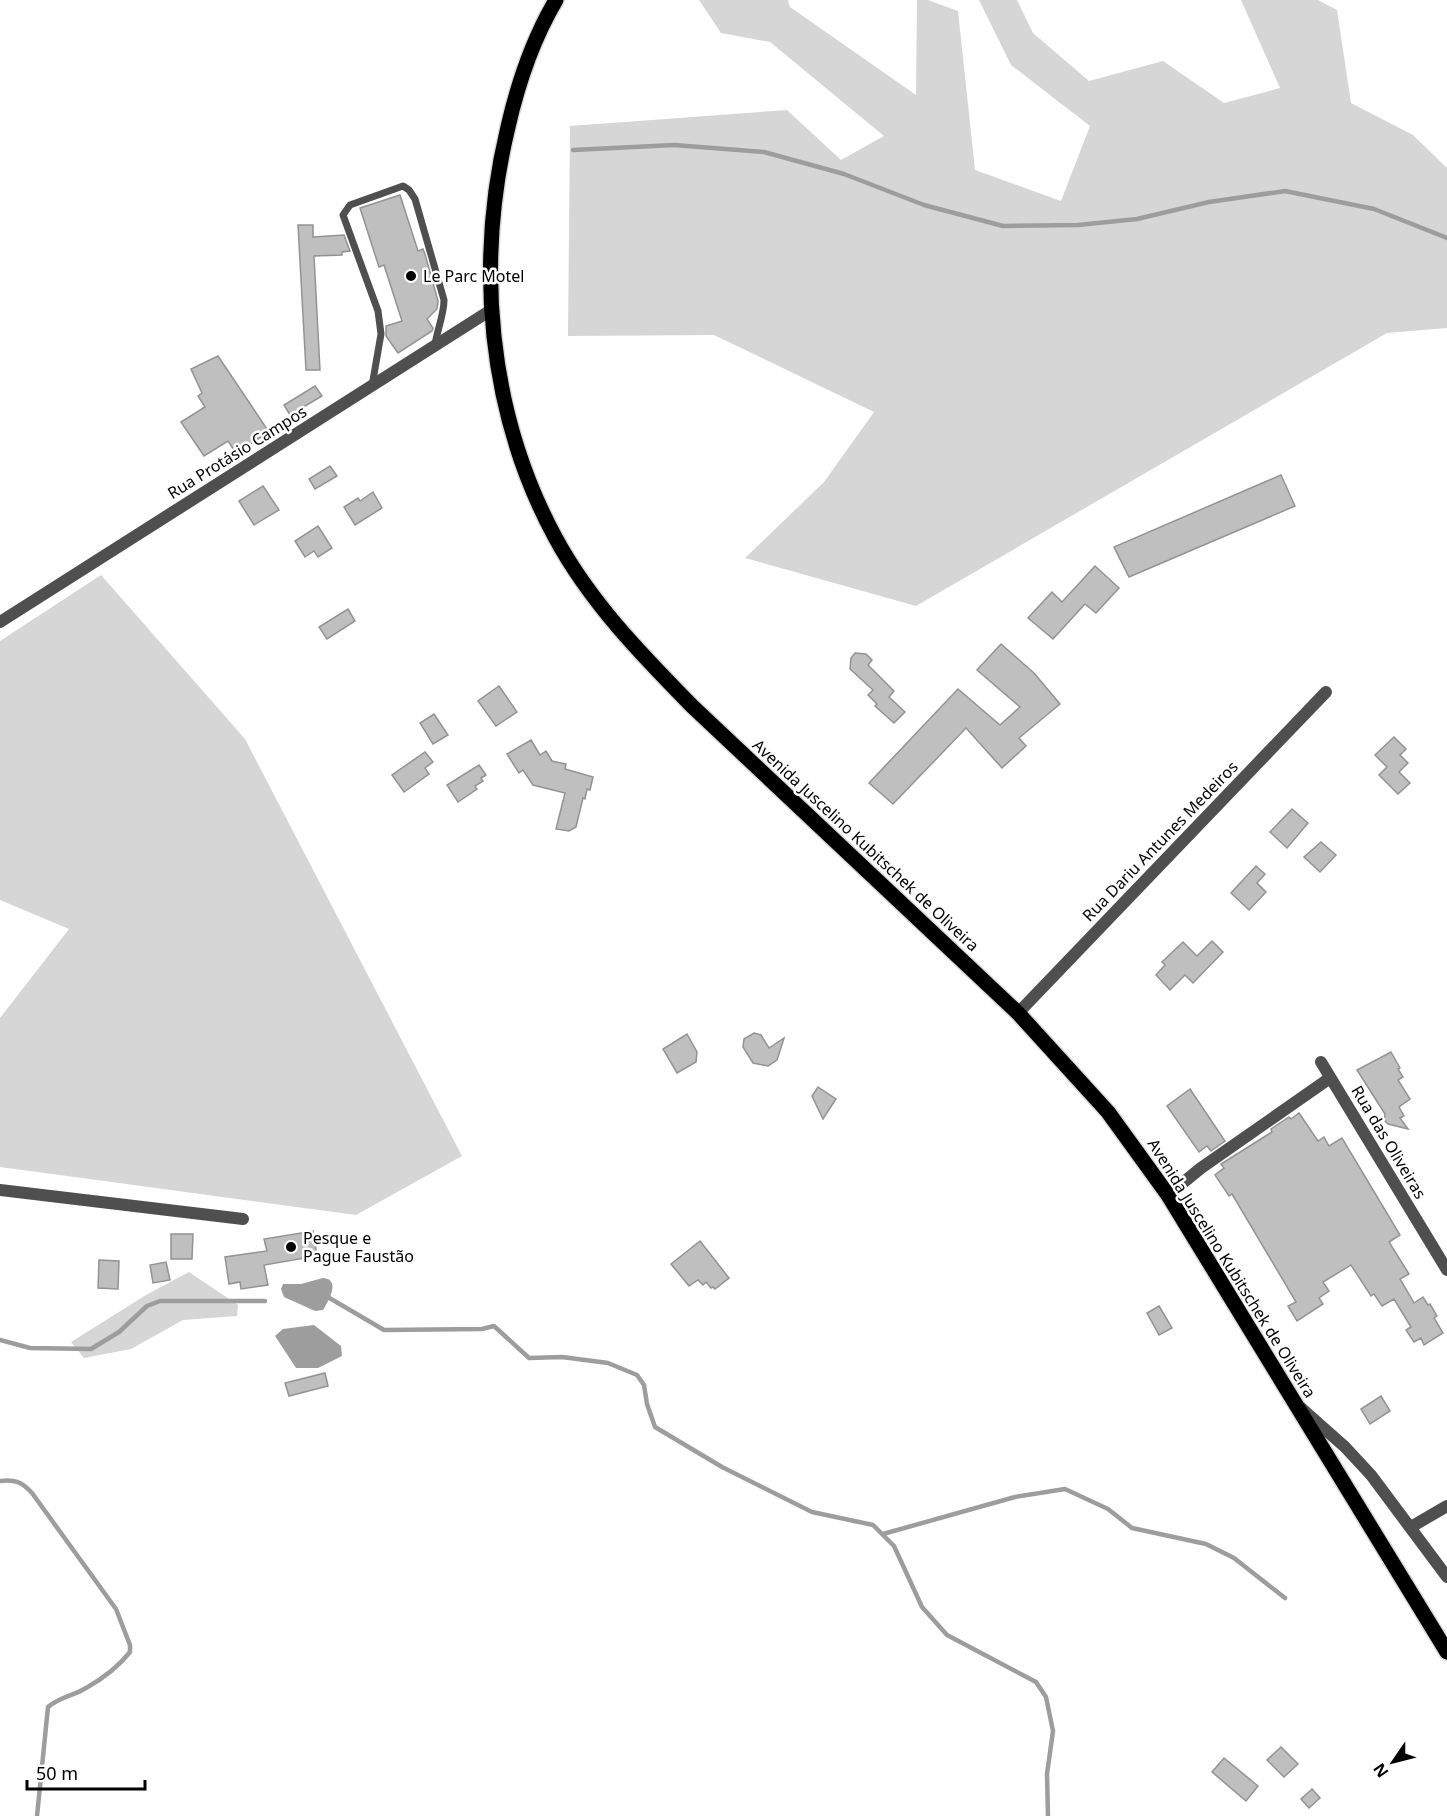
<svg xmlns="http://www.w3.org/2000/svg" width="1447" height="1816" viewBox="0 0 1447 1816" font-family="'Noto Sans',sans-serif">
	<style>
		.green { fill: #d6d6d6 }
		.water { fill: #9d9d9d }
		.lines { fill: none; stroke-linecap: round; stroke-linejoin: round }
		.stream { stroke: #9d9d9d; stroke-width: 4.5 }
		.building { fill: #bfbfbf; stroke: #939393; stroke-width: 1.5 }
		.primary-casing { stroke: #dbdbdb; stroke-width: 18 }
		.service { stroke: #4f4f4f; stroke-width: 7 }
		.minor { stroke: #4f4f4f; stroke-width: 12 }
		.primary { stroke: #000; stroke-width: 15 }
		.poi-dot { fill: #000; stroke: #fff; stroke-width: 2 }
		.labels { text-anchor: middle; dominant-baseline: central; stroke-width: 5; stroke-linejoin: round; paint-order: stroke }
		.poi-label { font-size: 16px; fill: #000; stroke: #fff; text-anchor: start }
		.street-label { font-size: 16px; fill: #000; stroke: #fff }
	</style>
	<rect width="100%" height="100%" fill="#fff"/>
	<g class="green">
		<path d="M 699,0 L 788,0 L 790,7 L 916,95 L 917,0 L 928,0 L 958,11 L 975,170 L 1061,201 L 1090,126 L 1011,65 L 979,0 L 1017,0 L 1033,33 L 1089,81 L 1163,61 L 1224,103 L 1280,88 L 1241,0 L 1318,0 L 1337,10 L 1351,103 L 1413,135 L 1447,168 L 1447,328 L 1387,333 L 916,606 L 745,558 L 824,482 L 874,412 L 714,335 L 568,336 L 570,126 L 787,110 L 841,160 L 884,136 L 770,42 L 721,33 Z"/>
		<path d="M 101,575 L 245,739 L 462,1156 L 356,1215 L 0,1167 L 0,1018 L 69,929 L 0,900 L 0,641 Z"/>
		<path d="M 189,1272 L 238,1305 L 237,1316 L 183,1320 L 131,1349 L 84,1358 L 71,1342 L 146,1295 Z"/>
	</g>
	<g class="water">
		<path d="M 323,1278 C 341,1279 329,1301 323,1310 L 315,1311 L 284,1297 L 281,1289 L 283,1284 L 301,1284 Z"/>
		<path d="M 314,1325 L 341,1346 L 342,1356 L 318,1368 L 296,1368 L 275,1336 L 283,1329 Z"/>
	</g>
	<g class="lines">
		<g class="stream">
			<path d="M 573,150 L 674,145 L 764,152 L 844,174 L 924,205 L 1003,226 L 1078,225 L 1137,219 L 1209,202 L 1285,191 L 1374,209 L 1447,238"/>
			<path d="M 326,1296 L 384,1330 L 482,1329 L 494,1326 L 529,1358 L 562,1357 L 608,1363 L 637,1375 L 644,1385 L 647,1404 L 655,1427 L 722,1467 L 812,1512 L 873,1525 L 894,1546 L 922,1607 L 947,1635 L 1036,1682 L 1046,1697 L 1053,1731 L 1047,1774 L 1048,1816"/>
			<path d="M 0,1340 L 30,1348 L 91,1349 L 119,1332 L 147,1306 L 160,1301 L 265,1301"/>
			<path d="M 0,1481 C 15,1479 22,1482 32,1493 L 116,1609 L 130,1645 L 130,1652 C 119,1666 102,1679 86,1688 C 73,1696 59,1697 48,1707 L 37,1816"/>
			<path d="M 883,1534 L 1015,1497 L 1065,1489 L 1108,1509 L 1132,1528 L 1206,1544 L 1234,1558 L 1285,1598"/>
		</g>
	</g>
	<g class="building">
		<path d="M 400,195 L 418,251 L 423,249 L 425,254 L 438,301 L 437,309 L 427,319 L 433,328 L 432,331 L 398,353 L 386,336 L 386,326 L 402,321 L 384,265 L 379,267 L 360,208 Z"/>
		<path d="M 298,225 L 313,225 L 313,237 L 344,235 L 350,251 L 342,252 L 342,255 L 314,256 L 320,370 L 306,370 Z"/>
		<path d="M 218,356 L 269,432 L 236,453 L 228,441 L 204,456 L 181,422 L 205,407 L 198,396 L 202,393 L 191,369 Z"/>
		<path d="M 315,386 L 322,396 L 290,415 L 284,405 Z"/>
		<path d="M 330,466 L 337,476 L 315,489 L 309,479 Z"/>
		<path d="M 1281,475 L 1295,506 L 1129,577 L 1114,547 Z"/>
		<path d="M 263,486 L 279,510 L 254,525 L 239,501 Z"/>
		<path d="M 373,492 L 382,508 L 355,525 L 344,507 L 358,498 L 360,501 Z"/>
		<path d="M 318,526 L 332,548 L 318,557 L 314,551 L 305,557 L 295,541 Z"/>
		<path d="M 1095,566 L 1119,588 L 1096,613 L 1085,604 L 1053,639 L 1028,618 L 1052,592 L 1062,602 Z"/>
		<path d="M 348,609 L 355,621 L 327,639 L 319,627 Z"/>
		<path d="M 1001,644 L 1034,673 L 1060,704 L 1019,738 L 1026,746 L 1002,768 L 966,728 L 893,804 L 869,783 L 958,689 L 1000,725 L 1020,707 L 977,670 Z"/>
		<path d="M 855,653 L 866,654 L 872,660 L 868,665 L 894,691 L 889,697 L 905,712 L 894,723 L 875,706 L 877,704 L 868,695 L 873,690 L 850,669 L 851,658 Z"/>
		<path d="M 499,686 L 517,712 L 496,726 L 478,701 Z"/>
		<path d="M 434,714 L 448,735 L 433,744 L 420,723 Z"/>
		<path d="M 1394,737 L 1406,749 L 1400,755 L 1408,763 L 1399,772 L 1410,783 L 1398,794 L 1379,775 L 1387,767 L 1375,755 Z"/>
		<path d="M 531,740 L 540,755 L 546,751 L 552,761 L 566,764 L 565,769 L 593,777 L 590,790 L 587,789 L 585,799 L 583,798 L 576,827 L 569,831 L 556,829 L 565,793 L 533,785 L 523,770 L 519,773 L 507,754 Z"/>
		<path d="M 425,752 L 433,762 L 425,768 L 429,774 L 404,792 L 392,775 Z"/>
		<path d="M 479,765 L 486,775 L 481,778 L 483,781 L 475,786 L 477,789 L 458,802 L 447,785 Z"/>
		<path d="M 1292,809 L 1308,823 L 1287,848 L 1270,832 Z"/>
		<path d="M 1321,842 L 1336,855 L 1320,872 L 1304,857 Z"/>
		<path d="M 1256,866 L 1265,874 L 1257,883 L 1266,892 L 1249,910 L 1231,893 Z"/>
		<path d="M 1212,941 L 1223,952 L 1193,983 L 1185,975 L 1170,990 L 1156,975 L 1165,965 L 1162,962 L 1183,942 L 1197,956 Z"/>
		<path d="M 754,1033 L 761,1035 L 769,1048 L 784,1038 L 777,1060 L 768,1066 L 753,1063 L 743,1047 L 744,1039 Z"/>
		<path d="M 687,1034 L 697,1052 L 696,1062 L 677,1073 L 663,1049 Z"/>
		<path d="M 1391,1052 L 1400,1068 L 1398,1069 L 1403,1077 L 1398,1080 L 1410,1099 L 1399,1107 L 1404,1116 L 1400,1118 L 1408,1129 L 1388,1124 L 1384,1120 L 1385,1114 L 1357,1070 Z"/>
		<path d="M 818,1087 L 836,1099 L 823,1119 L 812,1096 Z"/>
		<path d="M 1190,1089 L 1225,1141 L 1211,1151 L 1207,1146 L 1199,1152 L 1167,1106 Z"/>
		<path d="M 1299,1113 L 1318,1141 L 1324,1137 L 1329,1146 L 1342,1138 L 1400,1235 L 1389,1242 L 1409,1274 L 1400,1279 L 1414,1303 L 1423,1297 L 1428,1305 L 1430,1304 L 1437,1316 L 1434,1318 L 1443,1333 L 1424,1345 L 1421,1338 L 1414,1342 L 1406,1330 L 1411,1327 L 1394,1299 L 1382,1306 L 1374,1294 L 1371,1296 L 1351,1265 L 1323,1282 L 1329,1291 L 1319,1298 L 1323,1304 L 1297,1321 L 1288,1306 L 1296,1302 L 1232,1194 L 1229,1196 L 1215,1175 L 1224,1168 L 1221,1164 L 1272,1132 L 1271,1129 L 1289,1117 L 1291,1119 Z"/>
		<path d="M 313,1231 L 317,1256 L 264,1265 L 268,1285 L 241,1289 L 240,1282 L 229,1284 L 225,1257 L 267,1251 L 264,1239 Z"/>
		<path d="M 171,1234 L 193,1234 L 192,1259 L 171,1259 Z"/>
		<path d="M 700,1241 L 729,1278 L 715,1289 L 713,1287 L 711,1288 L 706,1282 L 703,1285 L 698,1280 L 689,1286 L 671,1264 Z"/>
		<path d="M 99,1260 L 119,1261 L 118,1289 L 98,1288 Z"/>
		<path d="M 166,1262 L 170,1280 L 153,1283 L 150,1265 Z"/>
		<path d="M 1159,1306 L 1172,1328 L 1159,1335 L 1147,1313 Z"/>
		<path d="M 325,1373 L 328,1386 L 289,1396 L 285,1383 Z"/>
		<path d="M 1381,1396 L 1390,1411 L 1370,1424 L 1361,1409 Z"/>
		<path d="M 1281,1747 L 1298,1764 L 1284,1777 L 1267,1760 Z"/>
		<path d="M 1224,1758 L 1258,1786 L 1246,1801 L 1212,1772 Z"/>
		<path d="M 1312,1789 L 1320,1798 L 1309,1808 L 1301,1799 Z"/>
	</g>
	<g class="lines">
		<defs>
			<path id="primary" d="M 556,0 C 533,39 518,83 508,127 C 475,263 488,413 555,537 C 590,602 641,654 692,706 L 1018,1013 L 1108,1112 L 1168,1195 L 1447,1652"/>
		</defs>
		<use href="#primary" class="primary-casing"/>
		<path class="service" d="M 372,386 L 381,334 L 378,311 L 343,215 L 350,205 L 403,186 L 409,190 L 415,199 L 444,300 C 444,315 437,330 435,345"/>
		<g class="minor">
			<path d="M 0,622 L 491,310"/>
			<path d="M 1018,1013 L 1326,692"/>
			<path d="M 1321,1062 L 1447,1270"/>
			<path d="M 0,1190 L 243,1219"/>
			<path d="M 1168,1195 L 1201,1168 L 1330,1078"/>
			<path d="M 1301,1408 L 1345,1447 L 1371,1475 L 1447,1577"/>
			<path d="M 1411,1527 L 1447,1506"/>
		</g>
		<use href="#primary" class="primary"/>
	</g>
	<g class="poi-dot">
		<circle cx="411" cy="276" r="6"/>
		<circle cx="291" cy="1247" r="6"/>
	</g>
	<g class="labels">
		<g class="poi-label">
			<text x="423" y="276">Le Parc Motel</text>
			<text x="303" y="1238">Pesque e<tspan x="303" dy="18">Pague Faustão</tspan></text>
		</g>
		<g class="street-label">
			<text transform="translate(237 452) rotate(-32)">Rua Protásio Campos</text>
			<text transform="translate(1160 841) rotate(-46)">Rua Dariu Antunes Medeiros</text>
			<text transform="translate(866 845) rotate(43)">Avenida Juscelino Kubitschek de Oliveira</text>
			<text transform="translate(1389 1142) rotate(59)">Rua das Oliveiras</text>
			<text transform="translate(1232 1268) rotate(58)">Avenida Juscelino Kubitschek de Oliveira</text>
		</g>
	</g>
	<g transform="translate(1393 1762) rotate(235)" stroke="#ffffff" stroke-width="4.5" paint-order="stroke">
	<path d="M0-4.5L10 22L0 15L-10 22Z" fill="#000000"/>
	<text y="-9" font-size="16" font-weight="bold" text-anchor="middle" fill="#000000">N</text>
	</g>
	<path d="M27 1780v9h118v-9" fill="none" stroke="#000000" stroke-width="3"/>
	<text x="36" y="1780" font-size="18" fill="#000000" stroke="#ffffff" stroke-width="4.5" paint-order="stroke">50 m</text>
</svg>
